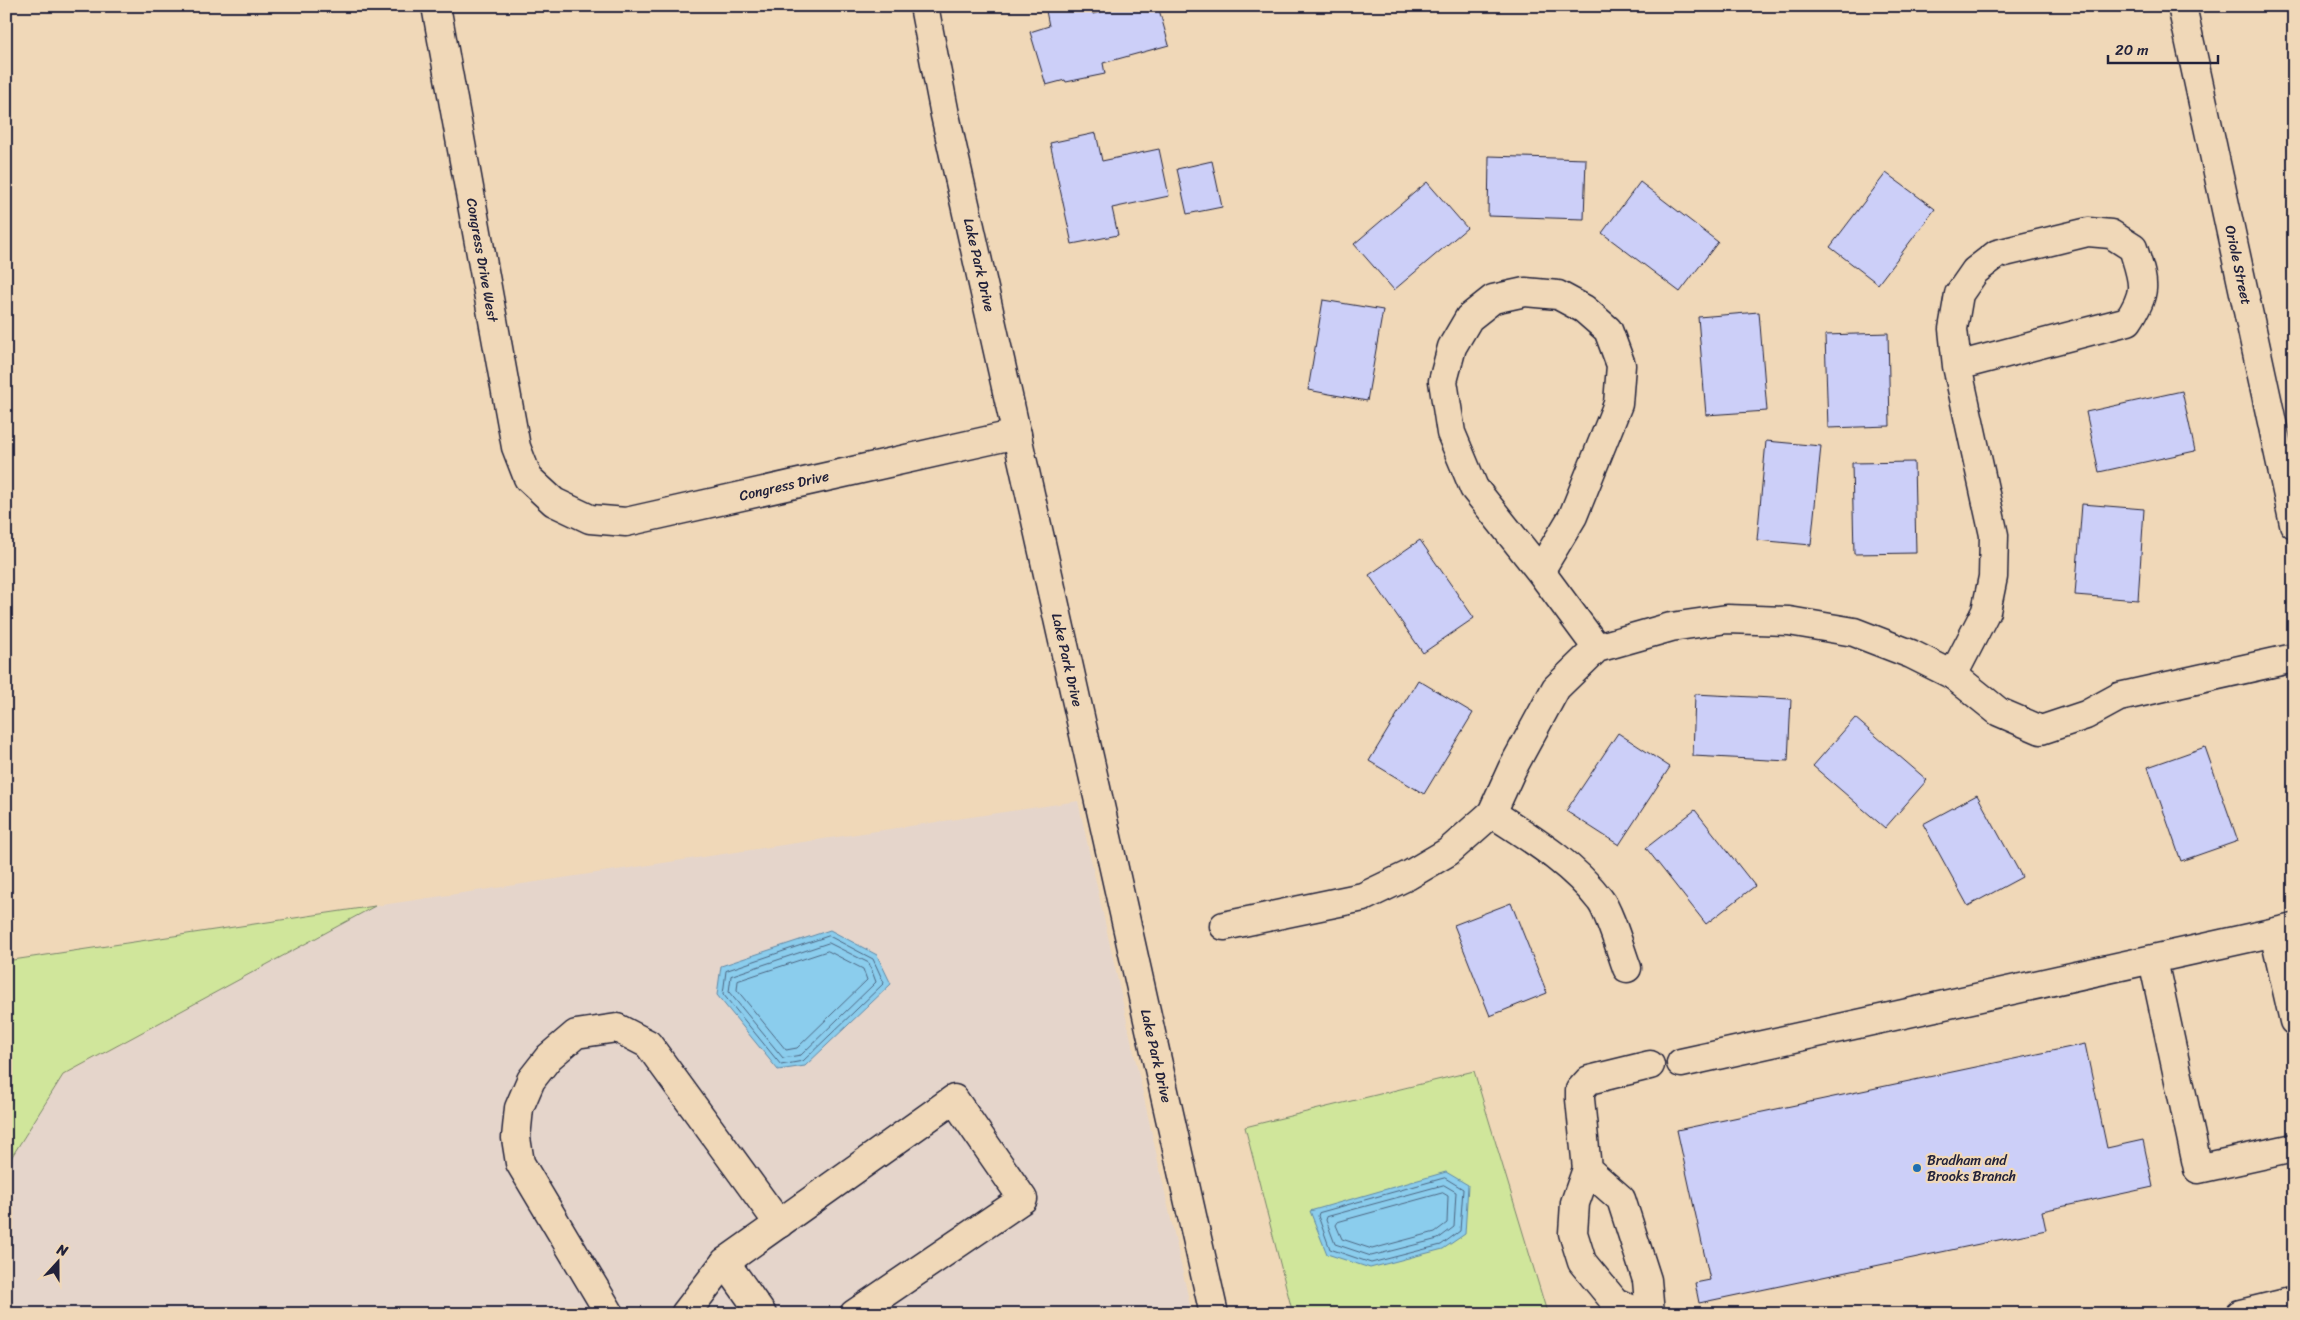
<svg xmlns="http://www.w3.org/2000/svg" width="2300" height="1320" viewBox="0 0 2300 1320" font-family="Sriracha,sans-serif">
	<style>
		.built { fill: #e5d5cb }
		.green { fill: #d0e69b; stroke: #79846b }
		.water { fill: #8bcded; stroke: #6189a6 }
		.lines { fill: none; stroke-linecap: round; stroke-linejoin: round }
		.shore { stroke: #4c6682; stroke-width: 1 }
		.building { fill: #cccff8; stroke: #22223b }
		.minor-casing { stroke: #22223b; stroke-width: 31 }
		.major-casing { stroke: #22223b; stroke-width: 31 }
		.minor { stroke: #f0d8b8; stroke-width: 28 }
		.major { stroke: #f0d8b8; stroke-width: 28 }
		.poi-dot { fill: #1f6fb2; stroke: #f0d8b8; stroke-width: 2 }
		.labels { text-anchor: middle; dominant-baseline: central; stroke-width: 4.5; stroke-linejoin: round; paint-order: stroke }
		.street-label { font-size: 14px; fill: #22223b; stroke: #f0d8b8 }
		.poi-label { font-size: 14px; fill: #22223b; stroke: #f0d8b8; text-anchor: start }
	</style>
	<rect width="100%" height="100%" fill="#f0d8b8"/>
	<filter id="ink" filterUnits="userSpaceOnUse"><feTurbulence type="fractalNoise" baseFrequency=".02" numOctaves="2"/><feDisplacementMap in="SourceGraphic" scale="10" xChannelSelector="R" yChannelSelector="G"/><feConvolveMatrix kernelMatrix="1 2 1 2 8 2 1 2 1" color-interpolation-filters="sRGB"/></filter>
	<g filter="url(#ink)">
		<path class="built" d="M 1078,801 L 1192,1314 L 6,1314 L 6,1166 L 63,1076 L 375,906 Z"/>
		<g class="green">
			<path d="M 375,906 L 63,1075 L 6,1166 L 6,961 Z"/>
			<path d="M 1474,1071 L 1546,1309 L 1555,1314 L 1293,1314 L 1245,1127 Z"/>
		</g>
		<g class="water">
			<path d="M 830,930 L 877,955 L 891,984 L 805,1066 L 778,1070 L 717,995 L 721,966 Z"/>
			<path d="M 1446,1172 L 1468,1185 L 1465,1234 L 1443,1249 L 1370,1268 L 1327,1254 L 1310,1211 Z"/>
		</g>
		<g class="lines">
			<g class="shore">
				<path d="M 829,936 L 873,959 L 884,983 L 803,1061 L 781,1065 L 723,994 L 726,971 Z"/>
				<path d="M 829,943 L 869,963 L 876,982 L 801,1055 L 783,1058 L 729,992 L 731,976 Z"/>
				<path d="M 828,951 L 863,969 L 867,980 L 797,1048 L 786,1050 L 737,990 L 738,981 Z"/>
				<path d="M 1445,1178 L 1463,1189 L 1460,1231 L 1441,1245 L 1371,1263 L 1330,1249 L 1318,1216 L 1319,1213 Z"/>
				<path d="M 1444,1185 L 1456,1192 L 1454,1227 L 1438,1239 L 1371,1256 L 1335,1244 L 1326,1220 L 1327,1217 Z"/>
				<path d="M 1443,1193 L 1448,1196 L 1447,1223 L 1435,1232 L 1372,1249 L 1342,1239 L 1336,1225 L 1338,1222 Z"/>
			</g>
		</g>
		<g class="building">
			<path d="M 1045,6 L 1091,6 L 1093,14 L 1120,6 L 1158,6 L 1169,45 L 1103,63 L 1105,74 L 1066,82 L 1065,80 L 1046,85 L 1030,32 L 1049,26 Z"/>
			<path d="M 1096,133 L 1102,161 L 1159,149 L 1169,196 L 1112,208 L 1118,235 L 1072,244 L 1050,143 Z"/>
			<path d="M 1489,156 L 1586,159 L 1584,219 L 1488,216 Z"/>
			<path d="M 1212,161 L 1222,207 L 1187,214 L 1177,169 Z"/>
			<path d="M 1886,173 L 1935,209 L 1878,284 L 1830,247 Z"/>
			<path d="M 1427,182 L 1467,228 L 1394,290 L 1354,244 Z"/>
			<path d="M 1640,182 L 1718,242 L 1680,292 L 1602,233 Z"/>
			<path d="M 1323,300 L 1383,310 L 1367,401 L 1308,390 Z"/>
			<path d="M 1759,312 L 1767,411 L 1706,415 L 1698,317 Z"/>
			<path d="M 1888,333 L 1890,426 L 1828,428 L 1825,335 Z"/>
			<path d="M 2182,391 L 2195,451 L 2099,472 L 2086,412 Z"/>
			<path d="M 1766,441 L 1821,446 L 1811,545 L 1757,540 Z"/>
			<path d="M 1914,462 L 1916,553 L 1854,554 L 1852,463 Z"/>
			<path d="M 2082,504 L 2144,509 L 2138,600 L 2075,595 Z"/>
			<path d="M 1420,540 L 1474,618 L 1423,653 L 1369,575 Z"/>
			<path d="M 1418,680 L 1473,713 L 1424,794 L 1369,761 Z"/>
			<path d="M 1695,694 L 1791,699 L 1788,761 L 1693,756 Z"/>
			<path d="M 1855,718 L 1927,780 L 1885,828 L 1813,766 Z"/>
			<path d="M 1618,733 L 1670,767 L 1619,845 L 1566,811 Z"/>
			<path d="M 2205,747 L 2238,841 L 2181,861 L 2148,767 Z"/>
			<path d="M 1977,795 L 2022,877 L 1968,906 L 1923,824 Z"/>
			<path d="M 1695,810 L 1755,886 L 1706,924 L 1646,848 Z"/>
			<path d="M 1511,903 L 1547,993 L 1490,1016 L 1454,925 Z"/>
			<path d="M 2085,1044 L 2107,1148 L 2143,1140 L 2153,1187 L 2042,1211 L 2046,1230 L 1699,1303 L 1695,1283 L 1710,1280 L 1677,1130 Z"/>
		</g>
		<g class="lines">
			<defs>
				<g id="minor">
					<path d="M 436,6 L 516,447 L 528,478 L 554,502 L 590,519 L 626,522 L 1017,434"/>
					<path d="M 924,6 L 945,115 L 1214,1314"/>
					<path d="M 2182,6 L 2294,524"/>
					<path d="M 1957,366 L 2128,321 C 2149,290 2143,281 2133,248 L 2111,234 L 2088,232 L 1997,254 L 1975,271 L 1959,294 L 1953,329 L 1957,366 L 1994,535 L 1993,577 L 1986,611 L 1953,675 L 1999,712 L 2041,730 L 2086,715 L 2119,697 L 2294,658"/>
					<path d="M 1540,571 L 1573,516 L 1618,404 L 1621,365 L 1608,330 L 1584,309 L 1558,295 L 1525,292 L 1493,299 L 1469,318 L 1452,347 L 1443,381 L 1451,433 L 1474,488 L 1540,571 L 1597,648"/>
					<path d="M 1492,813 C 1530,838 1572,863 1600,900 C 1609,911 1621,952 1627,968"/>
					<path d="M 1224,926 L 1363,897 L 1409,875 L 1448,852 L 1492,813 L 1512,769 L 1556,688 L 1597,648 L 1671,627 L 1727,619 L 1789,621 L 1854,632 L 1911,654 L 1953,675"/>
					<path d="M 2274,933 L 2294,1021"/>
					<path d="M 2153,960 L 2198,1169 L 2294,1148"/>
					<path d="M 1681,1063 L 2294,928"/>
					<path d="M 1587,1169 L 1575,1203 L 1573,1233 L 1582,1262 L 1615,1302 L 1642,1314"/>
					<path d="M 725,1262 L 762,1314"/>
					<path d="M 610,1314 L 520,1163 L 516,1138 L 519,1108 L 531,1080 L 549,1057 L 576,1034 L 617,1028 L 648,1044 L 779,1224"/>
					<path d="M 685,1314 L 725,1262 L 954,1099 L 1023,1199 L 854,1314"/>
					<path d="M 1650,1314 L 1647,1280 L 1621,1199 L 1587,1169 L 1580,1099 L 1580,1090 L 1589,1080 L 1650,1065"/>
				</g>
				<path id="major" d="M 2240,1314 L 2294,1301"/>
			</defs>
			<use href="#minor" class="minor-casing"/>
			<use href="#major" class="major-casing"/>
			<use href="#minor" class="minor"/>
			<use href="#major" class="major"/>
		</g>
	</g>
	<circle class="poi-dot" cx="1917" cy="1168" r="5"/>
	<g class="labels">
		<g class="street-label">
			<text transform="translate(482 260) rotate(80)">Congress Drive West</text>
			<text transform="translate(979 265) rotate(77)">Lake Park Drive</text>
			<text transform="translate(2238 265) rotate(78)">Oriole Street</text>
			<text transform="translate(784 486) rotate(-13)">Congress Drive</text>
			<text transform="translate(1067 660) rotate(77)">Lake Park Drive</text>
			<text transform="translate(1156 1056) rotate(77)">Lake Park Drive</text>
		</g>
		<g class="poi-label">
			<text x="1927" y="1160">Bradham and<tspan x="1927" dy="16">Brooks Branch</tspan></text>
		</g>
	</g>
	<rect width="2300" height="1320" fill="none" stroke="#f0d8b8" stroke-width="25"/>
	<rect x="12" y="12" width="2275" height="1295" fill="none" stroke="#22223b" stroke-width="2" filter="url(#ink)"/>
	<g transform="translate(58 1262) rotate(21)" stroke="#f0d8b8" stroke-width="4" paint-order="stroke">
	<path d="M0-4L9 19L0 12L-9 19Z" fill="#22223b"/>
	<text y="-8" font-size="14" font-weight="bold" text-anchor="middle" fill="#22223b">N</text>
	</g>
	<path d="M2108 55v8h110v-8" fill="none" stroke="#22223b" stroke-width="2.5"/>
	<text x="2115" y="55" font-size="15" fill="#22223b" stroke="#f0d8b8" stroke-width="4" paint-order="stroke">20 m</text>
</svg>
